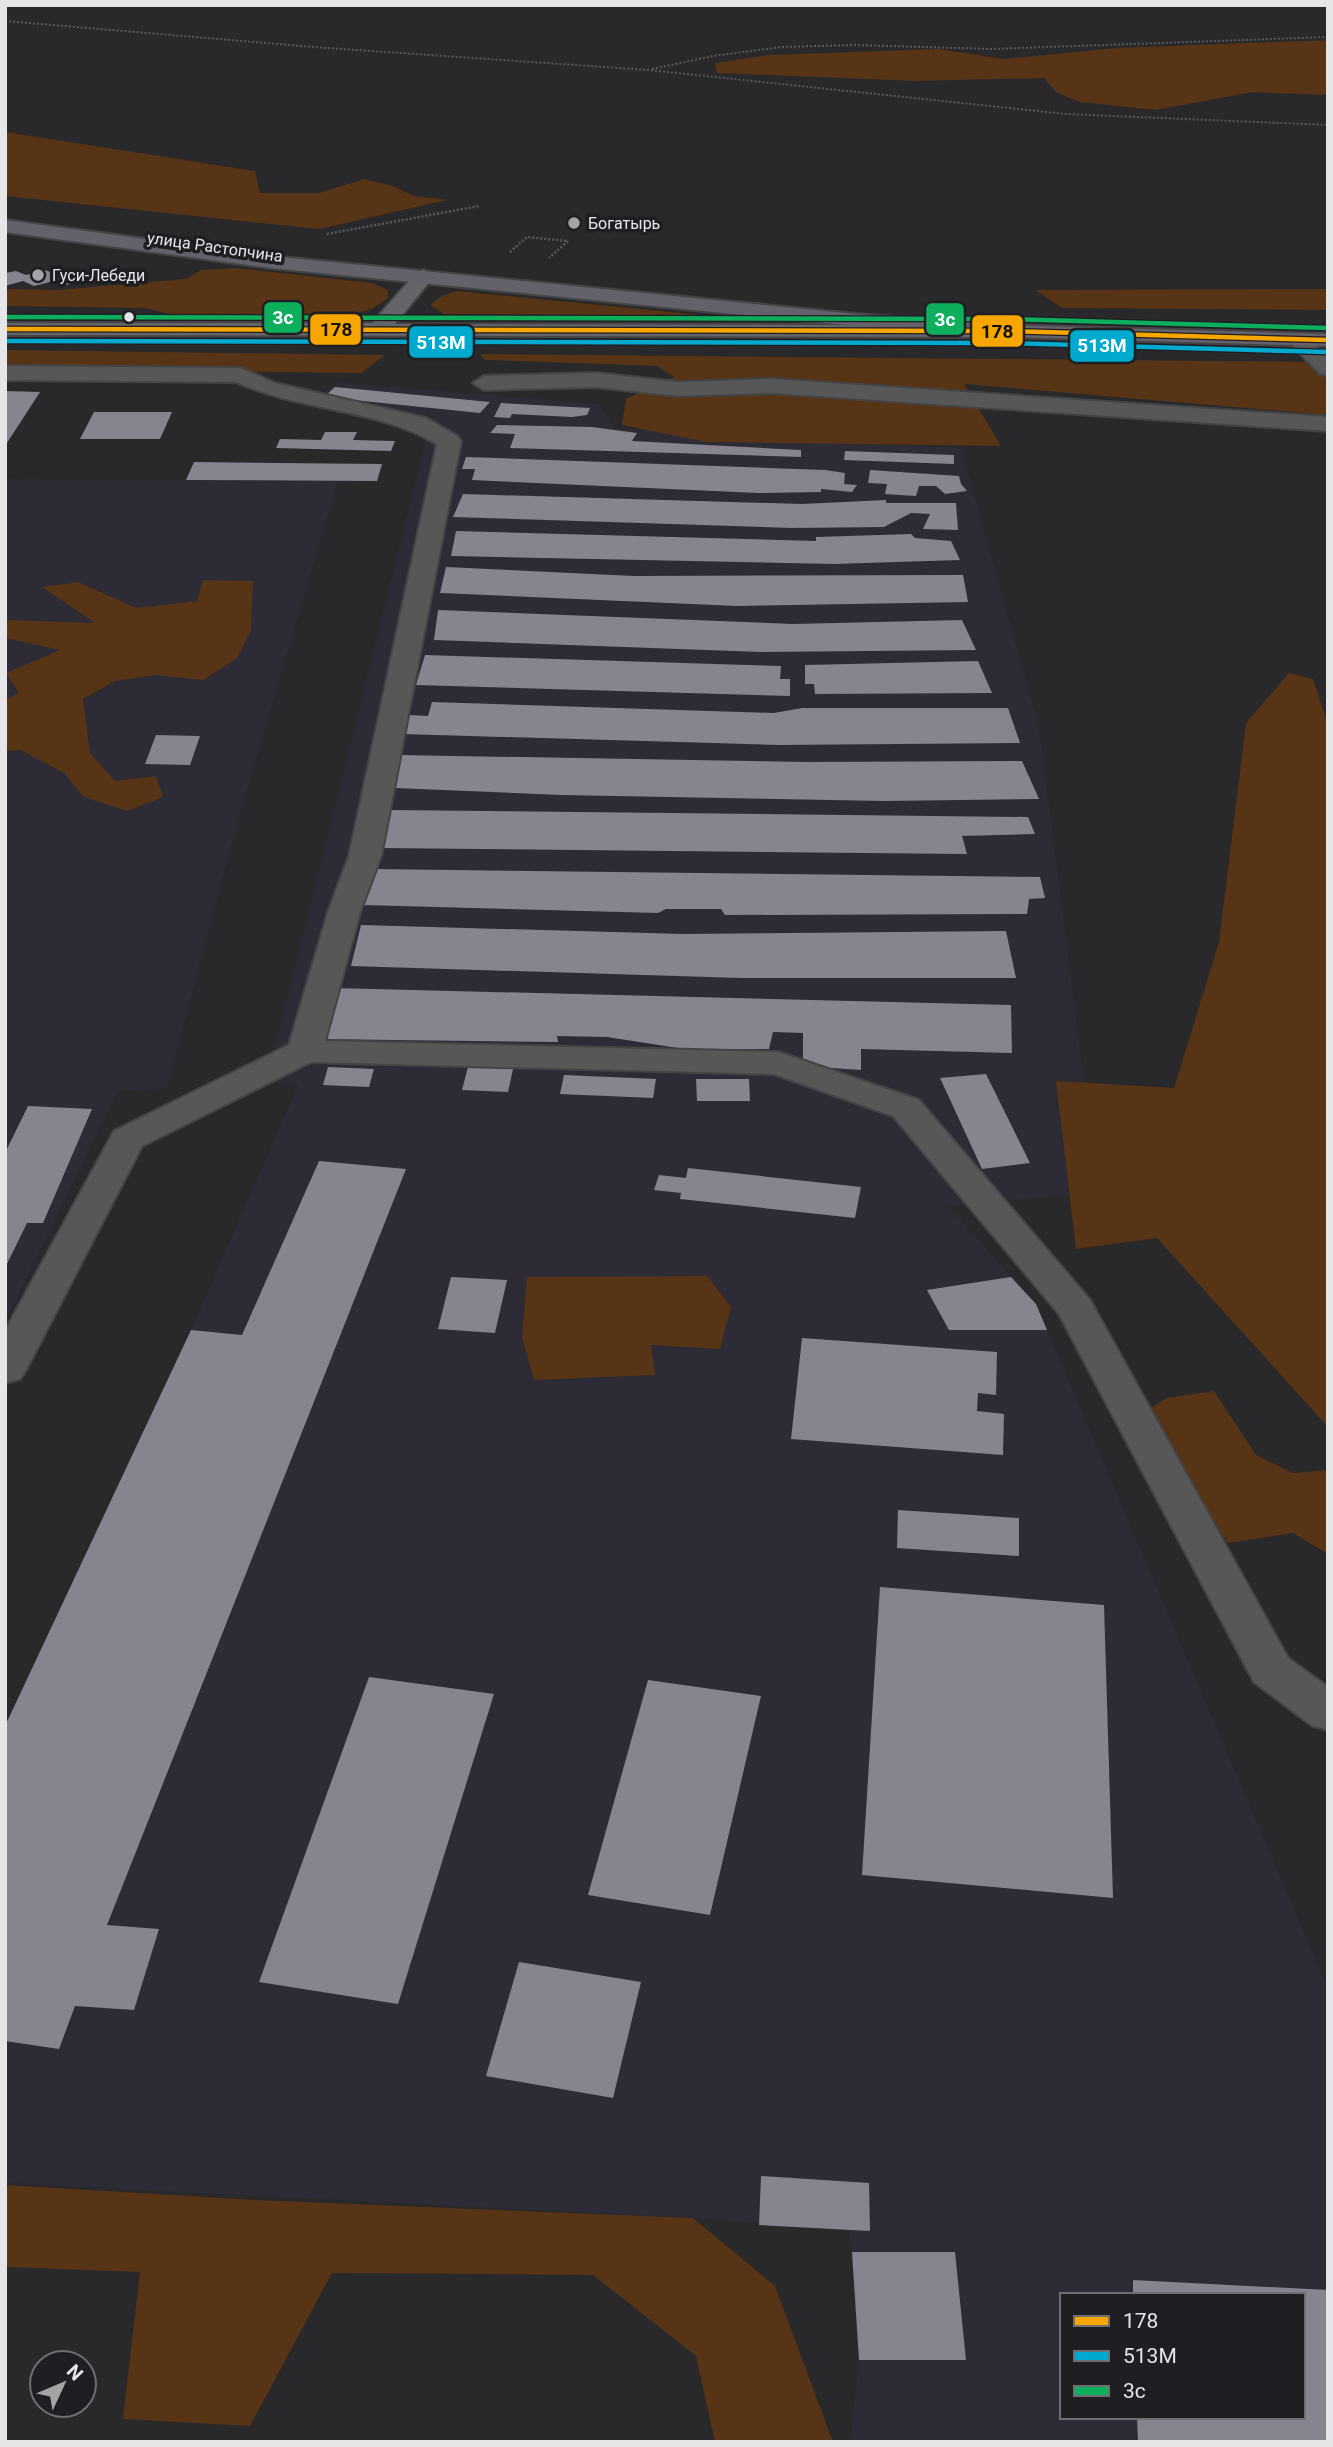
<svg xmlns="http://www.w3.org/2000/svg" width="1333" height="2447" viewBox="0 0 1333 2447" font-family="Roboto,sans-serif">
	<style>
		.built { fill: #2d2b35; fill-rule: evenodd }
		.green { fill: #563415 }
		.building { fill: #87848f }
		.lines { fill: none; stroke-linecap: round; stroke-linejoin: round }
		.minor-casing { stroke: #444447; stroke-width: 4 }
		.major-casing { stroke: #444447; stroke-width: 4 }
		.highway-casing { stroke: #444447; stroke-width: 4 }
		.path-far1 { stroke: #59595b; stroke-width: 2; stroke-dasharray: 2 2; stroke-linecap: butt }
		.path { stroke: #59595b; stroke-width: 2.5; stroke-dasharray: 2 2; stroke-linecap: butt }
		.minor { fill: #575758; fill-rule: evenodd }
		.major { fill: #646469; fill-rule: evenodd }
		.highway { fill: #64616a; fill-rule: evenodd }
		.bus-1-casing { stroke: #1f1e22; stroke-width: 7 }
		.bus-2-casing { stroke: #1f1e22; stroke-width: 7 }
		.bus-3-casing { stroke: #1f1e22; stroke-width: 7 }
		.bus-1 { stroke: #f7a600; stroke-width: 4.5 }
		.bus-2 { stroke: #00a9ce; stroke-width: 4.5 }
		.bus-3 { stroke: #0daf5c; stroke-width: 4.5 }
		.poi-dot { fill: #a4a4a6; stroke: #1f1e22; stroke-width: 2.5 }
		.bus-dot { fill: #e6e6e9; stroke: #1f1e22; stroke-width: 2.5 }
		.labels { text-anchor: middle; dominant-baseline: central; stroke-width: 7; stroke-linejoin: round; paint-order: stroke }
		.far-poi-label { font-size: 16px; fill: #e6e6e9; stroke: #1f1e22; text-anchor: start }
		.far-street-label { font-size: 16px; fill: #e6e6e9; stroke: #1f1e22 }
		.line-badge { stroke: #1f1e22; stroke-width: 2.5 }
		.badge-label { font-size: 19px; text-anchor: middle; font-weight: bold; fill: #fff }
		.pale-badge-label { font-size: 19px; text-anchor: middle; font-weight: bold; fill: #111 }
	</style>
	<rect width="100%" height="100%" fill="#29282b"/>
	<g class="built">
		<path d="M 336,382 L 598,404 L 615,428 L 961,448 L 1039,727 L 1098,1192 L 948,1206 L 1036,1304 L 1328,1989 L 1328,2442 L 850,2442 L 859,2360 L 852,2252 L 848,2230 L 693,2218 L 5,2183 L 5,1726 L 191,1330 L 298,1085 L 266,1083 L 432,416 L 316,398 ZM 1062,2295 L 1303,2295 L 1303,2417 L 1062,2417 Z"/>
		<path d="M 5,479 L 338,481 L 237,824 L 167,1088 L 117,1092 L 5,1323 Z"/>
	</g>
	<g class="green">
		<path d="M 1328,40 L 1328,95 L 1253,92 L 1156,110 L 1079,102 L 1056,92 L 1044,78 L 916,81 L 717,73 L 715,63 L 768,55 L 939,49 L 1002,59 L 1117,48 Z"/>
		<path d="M 5,132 L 255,171 L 260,193 L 319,193 L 364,179 L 393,186 L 414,196 L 447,200 L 319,229 L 5,196 Z"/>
		<path d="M 235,268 L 372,283 L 388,290 L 388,298 L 372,309 L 344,316 L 316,317 L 174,315 L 146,308 L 5,306 L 5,289 L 57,290 L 186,279 L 201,270 Z"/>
		<path d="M 1328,289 L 1328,310 L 1062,308 L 1035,290 Z"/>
		<path d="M 457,291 L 711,316 L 711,318 L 444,314 L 430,305 L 442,296 Z"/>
		<path d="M 5,350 L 385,355 L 361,373 L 5,369 Z"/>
		<path d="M 480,354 L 1328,362 L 1328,415 L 964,384 L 1001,446 L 706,442 L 622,425 L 626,399 L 674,377 L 657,366 L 485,360 Z"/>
		<path d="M 203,580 L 253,581 L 251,630 L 237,658 L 203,680 L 155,675 L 115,681 L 83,699 L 90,753 L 115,781 L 156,776 L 163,797 L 127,811 L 84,797 L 64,773 L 20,750 L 5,751 L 5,700 L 19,693 L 6,673 L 60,650 L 5,638 L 5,620 L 95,623 L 42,587 L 78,582 L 136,608 L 197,601 Z"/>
		<path d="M 1289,673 L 1313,679 L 1328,724 L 1328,1427 L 1157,1238 L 1076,1249 L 1056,1081 L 1174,1088 L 1219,942 L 1246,723 Z"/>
		<path d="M 707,1276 L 731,1307 L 720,1349 L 651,1345 L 655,1375 L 534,1380 L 522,1337 L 527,1277 Z"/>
		<path d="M 1214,1391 L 1256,1455 L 1293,1473 L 1328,1470 L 1328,1554 L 1293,1533 L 1228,1543 L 1160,1448 L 1150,1409 L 1166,1398 Z"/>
		<path d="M 5,2185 L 256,2200 L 693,2218 L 775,2286 L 833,2442 L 715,2442 L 696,2356 L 593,2275 L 332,2273 L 250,2426 L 123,2419 L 140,2272 L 5,2267 Z"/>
	</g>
	<g class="building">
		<path d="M 45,270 L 58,275 L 75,271 L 93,278 L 62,286 L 50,282 L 34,286 L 23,281 L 5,286 L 5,273 L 16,271 L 26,275 Z"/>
		<path d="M 335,387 L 490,402 L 480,413 L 324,397 Z"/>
		<path d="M 5,391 L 40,392 L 5,446 Z"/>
		<path d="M 501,403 L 590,408 L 587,415 L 572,417 L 512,414 L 510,418 L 494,417 Z"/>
		<path d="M 94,412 L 172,412 L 160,439 L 80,439 Z"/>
		<path d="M 497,425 L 592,427 L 637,433 L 632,441 L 801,450 L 801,457 L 510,448 L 515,434 L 490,433 Z"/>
		<path d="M 325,432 L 357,432 L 353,440 L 395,441 L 391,451 L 276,448 L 280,439 L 321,440 Z"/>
		<path d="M 845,451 L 954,455 L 954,464 L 844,460 Z"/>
		<path d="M 466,457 L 825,470 L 845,473 L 844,484 L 857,485 L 852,492 L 821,489 L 821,492 L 758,493 L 472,480 L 475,469 L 462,469 Z"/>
		<path d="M 194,462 L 382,464 L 377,481 L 186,480 Z"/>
		<path d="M 870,470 L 959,476 L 961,484 L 967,491 L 945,494 L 936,486 L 919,486 L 916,496 L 885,494 L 887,484 L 868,483 Z"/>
		<path d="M 463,494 L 802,504 L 886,500 L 886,503 L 956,503 L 958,530 L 923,529 L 930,514 L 911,513 L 884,527 L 792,528 L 453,517 Z"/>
		<path d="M 456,531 L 816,541 L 816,537 L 911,534 L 915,538 L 951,541 L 960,560 L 834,564 L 451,556 Z"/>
		<path d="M 446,567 L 634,576 L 963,575 L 968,602 L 737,606 L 440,593 Z"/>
		<path d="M 438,610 L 793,624 L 962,620 L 976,650 L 761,652 L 434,640 Z"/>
		<path d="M 425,655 L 781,666 L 780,679 L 790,679 L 790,696 L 416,685 Z"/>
		<path d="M 978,661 L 992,693 L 815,694 L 814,684 L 805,684 L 805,665 Z"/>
		<path d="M 432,702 L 774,713 L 802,708 L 1008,708 L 1020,743 L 778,745 L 403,734 L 409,715 L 428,716 Z"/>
		<path d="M 156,735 L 200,736 L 190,765 L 145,764 Z"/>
		<path d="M 399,755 L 807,762 L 1022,761 L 1039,799 L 884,801 L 561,795 L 395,788 Z"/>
		<path d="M 388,810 L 1028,817 L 1035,834 L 962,836 L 967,854 L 378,848 Z"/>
		<path d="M 372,869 L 1040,877 L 1045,898 L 1029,899 L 1027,914 L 725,915 L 721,909 L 666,909 L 658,913 L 362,905 Z"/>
		<path d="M 361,925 L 683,934 L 1006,931 L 1016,978 L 740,978 L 351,966 Z"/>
		<path d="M 334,988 L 1011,1005 L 1012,1053 L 861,1049 L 861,1070 L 803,1066 L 803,1033 L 773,1032 L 769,1049 L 691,1050 L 607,1037 L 557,1036 L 558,1042 L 318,1039 Z"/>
		<path d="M 328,1067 L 374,1069 L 369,1087 L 323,1085 Z"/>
		<path d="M 468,1067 L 513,1069 L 508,1092 L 462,1090 Z"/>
		<path d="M 986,1074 L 1030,1163 L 982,1169 L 940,1078 Z"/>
		<path d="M 564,1075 L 656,1079 L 653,1098 L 560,1094 Z"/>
		<path d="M 696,1079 L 749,1079 L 750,1101 L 697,1101 Z"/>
		<path d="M 28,1106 L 92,1109 L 43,1223 L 27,1223 L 5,1268 L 5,1153 Z"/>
		<path d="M 319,1161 L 406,1169 L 107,1925 L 159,1929 L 134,2010 L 75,2006 L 59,2049 L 5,2041 L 5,1726 L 191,1330 L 242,1335 Z"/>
		<path d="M 688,1168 L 861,1187 L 855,1218 L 680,1199 L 681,1193 L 654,1190 L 659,1175 L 686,1178 Z"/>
		<path d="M 451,1277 L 507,1280 L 495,1333 L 438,1329 Z"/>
		<path d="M 1011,1277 L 1036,1304 L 1047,1330 L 949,1330 L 927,1290 Z"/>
		<path d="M 802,1338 L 997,1352 L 996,1395 L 978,1393 L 977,1411 L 1004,1414 L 1003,1455 L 791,1439 Z"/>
		<path d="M 898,1510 L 1019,1518 L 1019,1556 L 897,1548 Z"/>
		<path d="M 880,1587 L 1104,1605 L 1113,1898 L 862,1875 Z"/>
		<path d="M 369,1677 L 494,1694 L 398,2004 L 259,1982 Z"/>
		<path d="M 648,1680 L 761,1696 L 710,1915 L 588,1895 Z"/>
		<path d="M 519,1962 L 641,1982 L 613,2098 L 486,2076 Z"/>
		<path d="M 761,2176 L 869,2183 L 870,2231 L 759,2225 Z"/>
		<path d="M 852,2252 L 955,2252 L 966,2360 L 859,2360 Z"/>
		<path d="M 1133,2280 L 1328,2290 L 1328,2442 L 1138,2442 L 1137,2417 L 1303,2417 L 1303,2295 L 1133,2295 Z"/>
	</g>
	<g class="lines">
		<defs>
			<g id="minor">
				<path d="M 1298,334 L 1305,336 L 1328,357 L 1328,375 L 1320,374 L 1291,344 L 1287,340 Z"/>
				<path d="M 5,366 L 240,368 L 275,383 L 426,418 L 457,436 L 461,441 L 381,856 L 360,912 L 325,1041 L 778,1052 L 919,1100 L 1090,1300 L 1288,1658 L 1328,1687 L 1328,1730 L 1311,1725 L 1254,1682 L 1059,1314 L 893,1116 L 774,1074 L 311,1062 L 142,1146 L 26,1370 L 20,1379 L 5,1383 L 5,1331 L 114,1131 L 289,1045 L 328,912 L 349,856 L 437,444 C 376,408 300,411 236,382 L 5,380 Z"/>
				<path d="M 596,373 L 678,382 L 772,379 L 1328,417 L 1328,431 L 772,393 L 678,396 L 596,387 L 484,390 L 473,383 L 484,376 Z"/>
			</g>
			<path id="major" d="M 424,270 L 434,276 L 395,324 L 973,325 L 984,331 L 973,337 L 5,335 L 5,323 L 372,323 L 417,272 Z"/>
			<path id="highway" d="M 5,220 L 271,256 L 856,314 L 1004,325 L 1328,334 L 1328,346 L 1004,337 L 856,326 L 271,268 L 5,232 Z"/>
		</defs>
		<use href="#minor" class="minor-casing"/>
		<use href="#major" class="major-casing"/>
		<use href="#highway" class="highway-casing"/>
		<g class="path-far1">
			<path d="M 5,21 L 313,47 L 648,70 L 1066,114 L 1328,125"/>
			<path d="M 652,69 L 713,56 L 781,47 L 855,45 L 992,49 L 1328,37"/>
		</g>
		<g class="path">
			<path d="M 327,234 L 479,206"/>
			<path d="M 510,252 L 527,237 L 568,241 L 549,258"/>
		</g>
		<use href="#minor" class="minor"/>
		<use href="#major" class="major"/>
		<use href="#highway" class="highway"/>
		<defs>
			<path id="bus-1" d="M 5,329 L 1004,331 L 1328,340"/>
			<path id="bus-2" d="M 5,341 L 1004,343 L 1328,352"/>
			<path id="bus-3" d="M 5,317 L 1004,319 L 1328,328"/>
		</defs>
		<use href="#bus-1" class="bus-1-casing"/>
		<use href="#bus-2" class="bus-2-casing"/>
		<use href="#bus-3" class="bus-3-casing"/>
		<use href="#bus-1" class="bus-1"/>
		<use href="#bus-2" class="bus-2"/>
		<use href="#bus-3" class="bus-3"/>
	</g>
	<g class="poi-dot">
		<circle cx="574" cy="223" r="7"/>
		<circle cx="38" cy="275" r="7"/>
	</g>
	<circle class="bus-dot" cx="129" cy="317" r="6"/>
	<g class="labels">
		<g class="far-poi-label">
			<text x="588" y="223">Богатырь</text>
			<text x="52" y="275">Гуси-Лебеди</text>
		</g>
		<g class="far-street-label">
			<text transform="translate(215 247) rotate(8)">улица Растопчина</text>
		</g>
	</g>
	<g class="line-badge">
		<rect x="263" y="301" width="40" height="33" rx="7" fill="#0daf5c"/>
		<rect x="925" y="302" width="40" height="34" rx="7" fill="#0daf5c"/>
		<rect x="309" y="313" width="53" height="33" rx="7" fill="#f7a600"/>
		<rect x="971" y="314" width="53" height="34" rx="7" fill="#f7a600"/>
		<rect x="408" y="325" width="66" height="34" rx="7" fill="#00a9ce"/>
		<rect x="1069" y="329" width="66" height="34" rx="7" fill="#00a9ce"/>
	</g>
	<g class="badge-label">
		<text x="283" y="324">3с</text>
		<text x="945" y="326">3с</text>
		<text x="441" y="349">513М</text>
		<text x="1102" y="352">513М</text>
	</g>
	<g class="pale-badge-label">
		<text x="336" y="336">178</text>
		<text x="997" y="338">178</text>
	</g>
	<rect width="1333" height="2447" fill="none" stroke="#e6e6e9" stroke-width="14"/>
	<rect x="1060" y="2293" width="245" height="126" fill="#1f1e22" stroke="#6f6e72" stroke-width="2"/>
	<rect x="1074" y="2316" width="35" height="10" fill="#f7a600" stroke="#6f6e72" stroke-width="2"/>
	<text x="1123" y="2328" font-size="21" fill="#e6e6e9">178</text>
	<rect x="1074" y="2351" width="35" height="10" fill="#00a9ce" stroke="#6f6e72" stroke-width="2"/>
	<text x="1123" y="2363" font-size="21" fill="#e6e6e9">513М</text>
	<rect x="1074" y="2386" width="35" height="10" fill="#0daf5c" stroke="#6f6e72" stroke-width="2"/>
	<text x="1123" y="2398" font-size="21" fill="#e6e6e9">3с</text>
	<g transform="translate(63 2384) rotate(46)"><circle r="33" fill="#1f1e22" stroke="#6f6e72" stroke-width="2"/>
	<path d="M0-5L12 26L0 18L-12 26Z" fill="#a4a4a6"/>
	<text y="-10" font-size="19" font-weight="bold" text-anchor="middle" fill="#e6e6e9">N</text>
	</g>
</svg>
